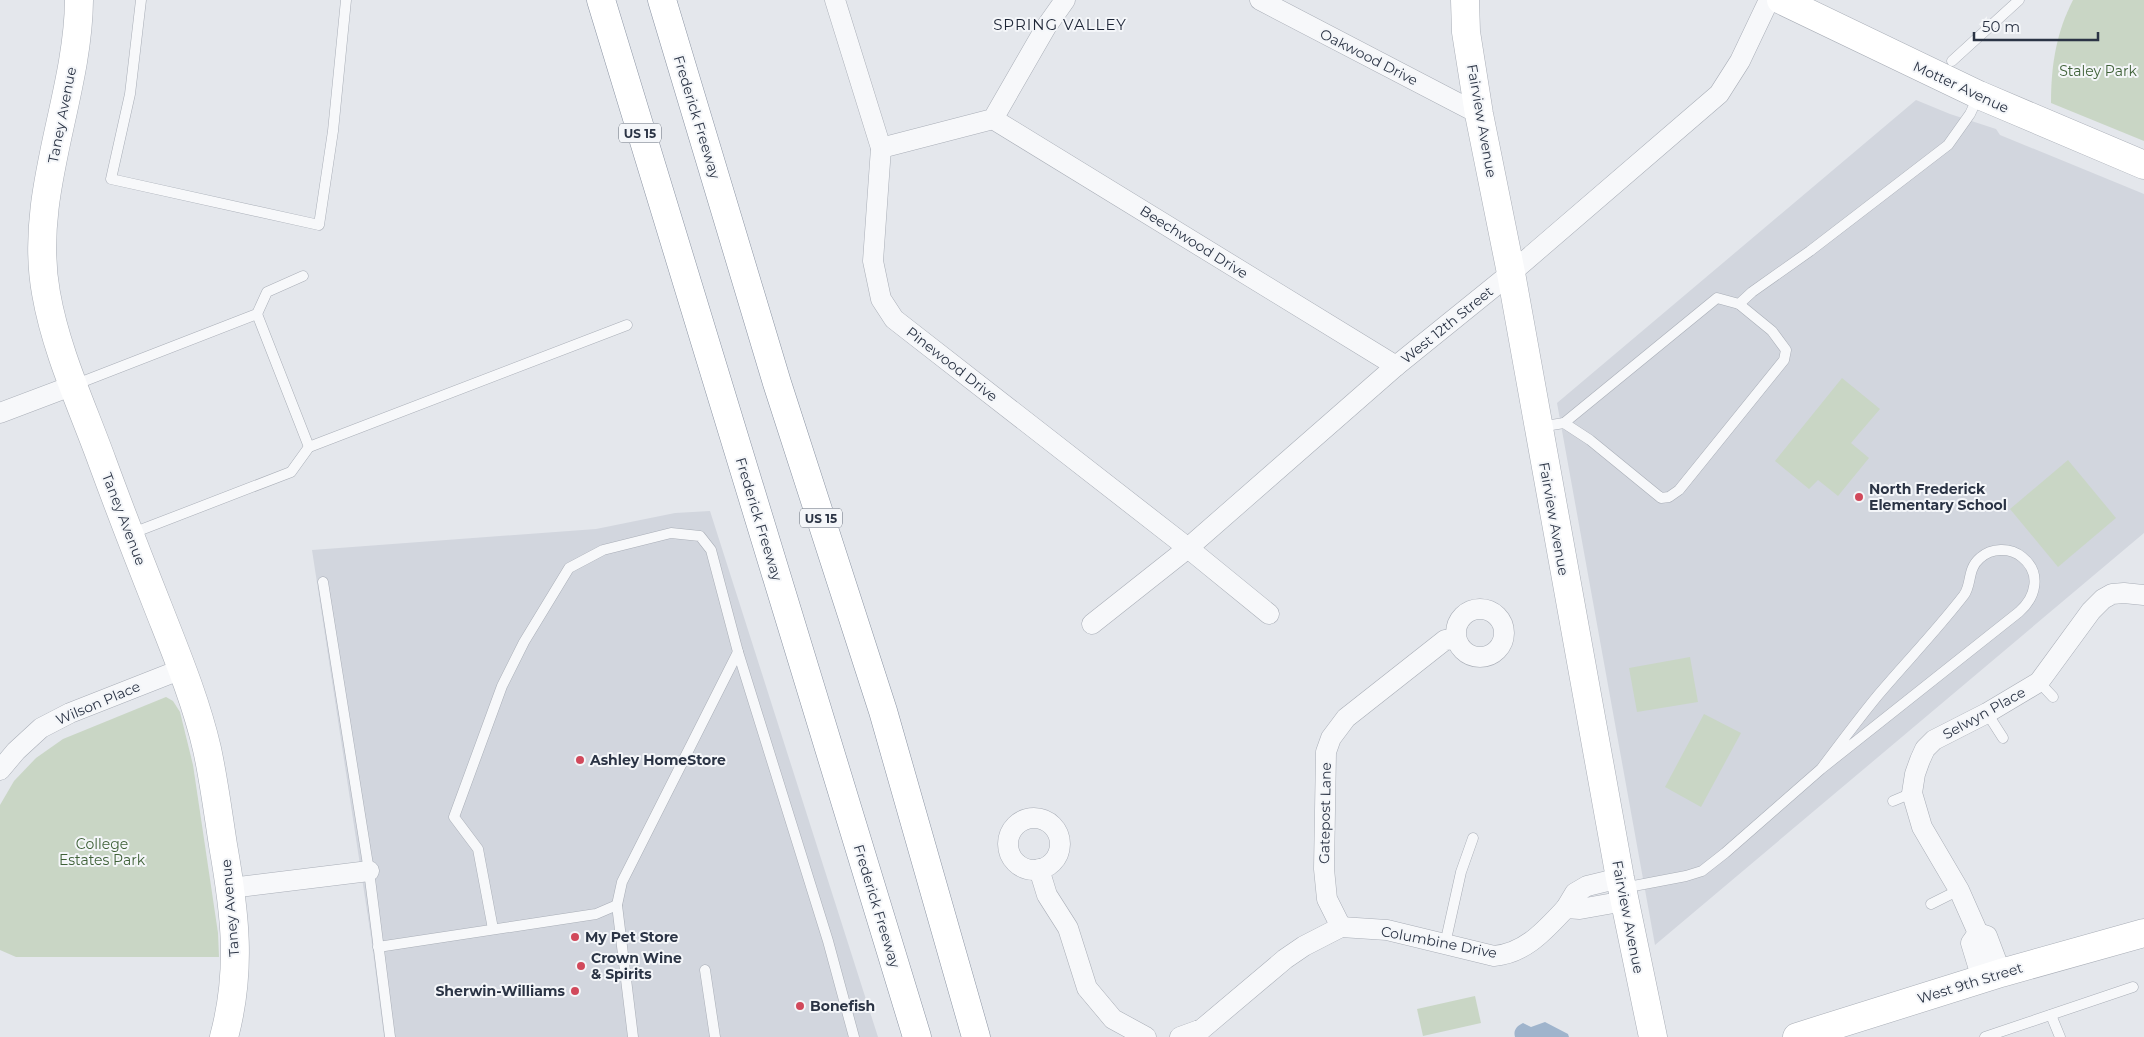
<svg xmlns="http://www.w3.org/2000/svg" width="2144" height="1037" viewBox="0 0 2144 1037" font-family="Montserrat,sans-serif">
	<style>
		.built { fill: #d2d6de }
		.green { fill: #c9d6c5 }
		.water { fill: #9fb4cc }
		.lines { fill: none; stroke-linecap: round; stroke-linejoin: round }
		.lane-casing { stroke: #a9aeb7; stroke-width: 11 }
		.street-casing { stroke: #a9aeb7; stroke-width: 21 }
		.secondary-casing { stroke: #a9aeb7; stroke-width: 29 }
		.highway-casing { stroke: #8b94a3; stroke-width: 29 }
		.lane { stroke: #f7f8fa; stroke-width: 10 }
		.street { stroke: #f7f8fa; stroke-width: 20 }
		.secondary { stroke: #fff; stroke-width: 28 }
		.highway { stroke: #fff; stroke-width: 28 }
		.poi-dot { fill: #d1495b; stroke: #f4f6f9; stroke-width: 2 }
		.labels { text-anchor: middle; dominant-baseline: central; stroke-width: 4; stroke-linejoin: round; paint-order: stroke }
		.shield { fill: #f4f6f9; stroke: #676e7b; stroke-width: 1 }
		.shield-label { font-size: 12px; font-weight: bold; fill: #2b3445 }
		.street-label { font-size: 14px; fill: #2b3445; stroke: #f4f6f9 }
		.park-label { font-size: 14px; fill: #3f6138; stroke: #f4f6f9 }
		.poi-label { font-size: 14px; font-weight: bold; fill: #2b3445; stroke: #f4f6f9; text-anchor: start }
		.neighbourhood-label { font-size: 15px; letter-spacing: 1px; fill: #1d2536; stroke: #f4f6f9 }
	</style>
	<rect width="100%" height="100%" fill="#e4e7ec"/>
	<g class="built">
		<path d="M 1916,100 L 1950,114 L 1996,129 L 2000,135 L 2144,194 L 2144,533 L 1655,945 L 1557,403 Z"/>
		<path d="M 710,511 L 878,1037 L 384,1037 L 371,937 L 312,550 L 596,529 L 675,513 Z"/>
	</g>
	<g class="green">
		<path d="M 2073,0 L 2144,0 L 2144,141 L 2051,103 C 2051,66 2056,33 2073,0 Z"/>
		<path d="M 1842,378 L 1880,409 L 1851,443 L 1869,458 L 1838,496 L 1818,480 L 1809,489 L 1775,461 Z"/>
		<path d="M 2068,460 L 2116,518 L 2058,567 L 2010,509 Z"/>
		<path d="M 1690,657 L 1698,702 L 1637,712 L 1629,668 Z"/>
		<path d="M 166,697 L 173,701 L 180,712 L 193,765 L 218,933 L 219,957 L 16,957 L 0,950 L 0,805 L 14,781 L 36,758 L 63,739 Z"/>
		<path d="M 1704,714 L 1741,733 L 1701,807 L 1665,787 Z"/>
		<path d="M 1475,996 L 1481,1023 L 1423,1036 L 1417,1009 Z"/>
	</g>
	<path class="water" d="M 1545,1022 L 1568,1034 L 1569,1037 L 1515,1037 C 1513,1030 1517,1026 1523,1023 L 1531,1027 Z"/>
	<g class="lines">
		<defs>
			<g id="lane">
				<path d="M 141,0 L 130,94 L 111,179 L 319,225 L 333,131 L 346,0"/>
				<path d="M 1952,61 L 2019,0"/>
				<path d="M 257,314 L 267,292 L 303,276"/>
				<path d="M 74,385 L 257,314 L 309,447"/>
				<path d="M 1564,423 L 1590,440 L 1661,498 L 1669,497 L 1679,490 L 1784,360 L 1786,350 L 1772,331 L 1739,304"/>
				<path d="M 1539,427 L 1564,423 L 1717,298 L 1739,304 L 1752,292 L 1810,251 L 1948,145 L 1970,114 L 1978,97"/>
				<path d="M 130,534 L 291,472 L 309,447 L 627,325"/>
				<path d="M 323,582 L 369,871 L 390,1037"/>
				<path d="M 2039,682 L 2053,697"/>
				<path d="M 1987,713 L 2003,738"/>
				<path d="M 1893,801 L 1912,793"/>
				<path d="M 1623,888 L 1686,876 L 1702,871 L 1725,853 L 1821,769 L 2019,612 C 2036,597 2042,573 2022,557 C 2010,547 1991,548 1980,558 C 1967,569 1972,584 1964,595 C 1937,630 1907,661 1879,694 C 1859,718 1840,744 1821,769"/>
				<path d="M 1931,904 L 1959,890"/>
				<path d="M 493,929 L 478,849 L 454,817 L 502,686 L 524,642 L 569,568 L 603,550 L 671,533 L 700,536 L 711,550 L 738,652 L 828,941 L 854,1037"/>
				<path d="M 1445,944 L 1461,872 L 1473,838"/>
				<path d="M 378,947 L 596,914 L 617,905"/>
				<path d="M 705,970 L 715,1037"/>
				<path d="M 2051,1015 L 2060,1037"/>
				<path d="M 633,1037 L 617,905 L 622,882 L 738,652"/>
				<path d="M 1985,1037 L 2133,987"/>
			</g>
			<g id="street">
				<path d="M 835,0 L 881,148 L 873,261 L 881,299 L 894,319 L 1188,548 L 1269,614"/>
				<path d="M 1260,0 L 1479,114"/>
				<path d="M 993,119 L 1396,366"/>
				<path d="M 881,148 L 993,119 L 1046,27 L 1065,0"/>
				<path d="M 0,413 L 74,385"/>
				<circle cx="1480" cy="633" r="24"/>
				<path d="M 1092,624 L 1188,548 L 1396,366 L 1511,273 L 1719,94 L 1740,61 L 1769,0"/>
				<path d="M 0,770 L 16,751 L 41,728 L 70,713 L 182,669"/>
				<circle cx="1034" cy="844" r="26"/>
				<path d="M 1039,869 L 1047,895 L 1068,928 L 1087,988 L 1113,1019 L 1146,1037"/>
				<path d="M 1620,878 L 1587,886 L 1575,893 L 1566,908 L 1580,909 L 1625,901"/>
				<path d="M 231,888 L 369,871"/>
				<path d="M 1341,927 L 1327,899 L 1324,869 L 1326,752 L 1331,738 L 1346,718 L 1445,640 L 1456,639"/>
				<path d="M 1978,933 L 1959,890 L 1922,827 L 1912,793 L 1915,774 L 1920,760 L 1925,749 L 1934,740 L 1987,713 L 2039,682 L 2091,611 L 2103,599 L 2112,594 L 2124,593 L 2144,595"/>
				<path d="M 1982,979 L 1971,943 L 1978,933 L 1987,936 L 2001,973"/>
				<path d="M 1180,1037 L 1202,1029 L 1285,959 L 1304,946 L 1341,927 L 1387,930 L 1494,956 C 1526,953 1545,930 1566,908"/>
			</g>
			<g id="secondary">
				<path d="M 79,0 C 78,98 28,194 46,293 C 56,351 82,406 102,461 C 120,510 139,559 158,607 C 176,653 196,701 207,749 C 214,781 218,813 223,845 C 235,913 242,970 224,1037"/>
				<path d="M 1465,0 L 1466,32 L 1479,114 L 1511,273 L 1620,878 L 1653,1037"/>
				<path d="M 1781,0 L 1979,95 L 2144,165"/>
				<path d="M 1797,1037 L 2001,973 L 2144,933"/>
			</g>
			<g id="highway">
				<path d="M 601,0 L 917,1037"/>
				<path d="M 662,0 L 777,383 L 883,711 L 976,1037"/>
			</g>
		</defs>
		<use href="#lane" class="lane-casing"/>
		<use href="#street" class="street-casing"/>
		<use href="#secondary" class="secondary-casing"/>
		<use href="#highway" class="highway-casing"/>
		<use href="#lane" class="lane"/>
		<use href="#street" class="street"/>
		<use href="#secondary" class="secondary"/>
		<use href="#highway" class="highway"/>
	</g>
	<g class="poi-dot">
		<circle cx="1859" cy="497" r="5"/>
		<circle cx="580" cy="760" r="5"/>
		<circle cx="575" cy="937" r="5"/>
		<circle cx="581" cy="966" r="5"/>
		<circle cx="575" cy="991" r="5"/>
		<circle cx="800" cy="1006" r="5"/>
	</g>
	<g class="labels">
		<g class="shield">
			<rect x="619" y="123.5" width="42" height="19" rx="4"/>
			<rect x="800" y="508.5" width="42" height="19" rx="4"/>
		</g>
		<g class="shield-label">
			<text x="640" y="133">US 15</text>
			<text x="821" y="518">US 15</text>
		</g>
		<g class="street-label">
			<text transform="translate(1369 57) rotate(27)">Oakwood Drive</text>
			<text transform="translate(1961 87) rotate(25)">Motter Avenue</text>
			<text transform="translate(62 115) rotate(-79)">Taney Avenue</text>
			<text transform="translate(697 117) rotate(73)">Frederick Freeway</text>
			<text transform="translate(1482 121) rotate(80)">Fairview Avenue</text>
			<text transform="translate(1194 242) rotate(32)">Beechwood Drive</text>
			<text transform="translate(1447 325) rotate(-39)">West 12th Street</text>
			<text transform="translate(952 364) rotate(38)">Pinewood Drive</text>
			<text transform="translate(124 519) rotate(69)">Taney Avenue</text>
			<text transform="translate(759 519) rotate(73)">Frederick Freeway</text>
			<text transform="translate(1554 519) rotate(80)">Fairview Avenue</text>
			<text transform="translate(98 703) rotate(-23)">Wilson Place</text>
			<text transform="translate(1984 713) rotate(-29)">Selwyn Place</text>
			<text transform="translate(1325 813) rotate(-89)">Gatepost Lane</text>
			<text transform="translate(877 906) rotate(73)">Frederick Freeway</text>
			<text transform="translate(230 908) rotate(-95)">Taney Avenue</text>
			<text transform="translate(1628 917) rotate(79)">Fairview Avenue</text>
			<text transform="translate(1439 942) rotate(11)">Columbine Drive</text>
			<text transform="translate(1970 983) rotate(-17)">West 9th Street</text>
		</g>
		<g class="park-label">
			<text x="2098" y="71">Staley Park</text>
			<text x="102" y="844">College<tspan x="102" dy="16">Estates Park</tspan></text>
		</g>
		<g class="poi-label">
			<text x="1869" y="489">North Frederick<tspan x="1869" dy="16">Elementary School</tspan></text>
			<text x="590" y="760">Ashley HomeStore</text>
			<text x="585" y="937">My Pet Store</text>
			<text x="591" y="958">Crown Wine<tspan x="591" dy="16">&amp; Spirits</tspan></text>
			<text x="565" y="991" text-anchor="end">Sherwin-Williams</text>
			<text x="810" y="1006">Bonefish</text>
		</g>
		<g class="neighbourhood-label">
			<text x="1060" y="24">SPRING VALLEY</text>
		</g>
	</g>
	<path d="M1974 32v8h124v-8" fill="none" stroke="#2b3445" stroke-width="2.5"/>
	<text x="1982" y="32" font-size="15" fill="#2b3445" stroke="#f4f6f9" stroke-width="4" paint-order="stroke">50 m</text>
</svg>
